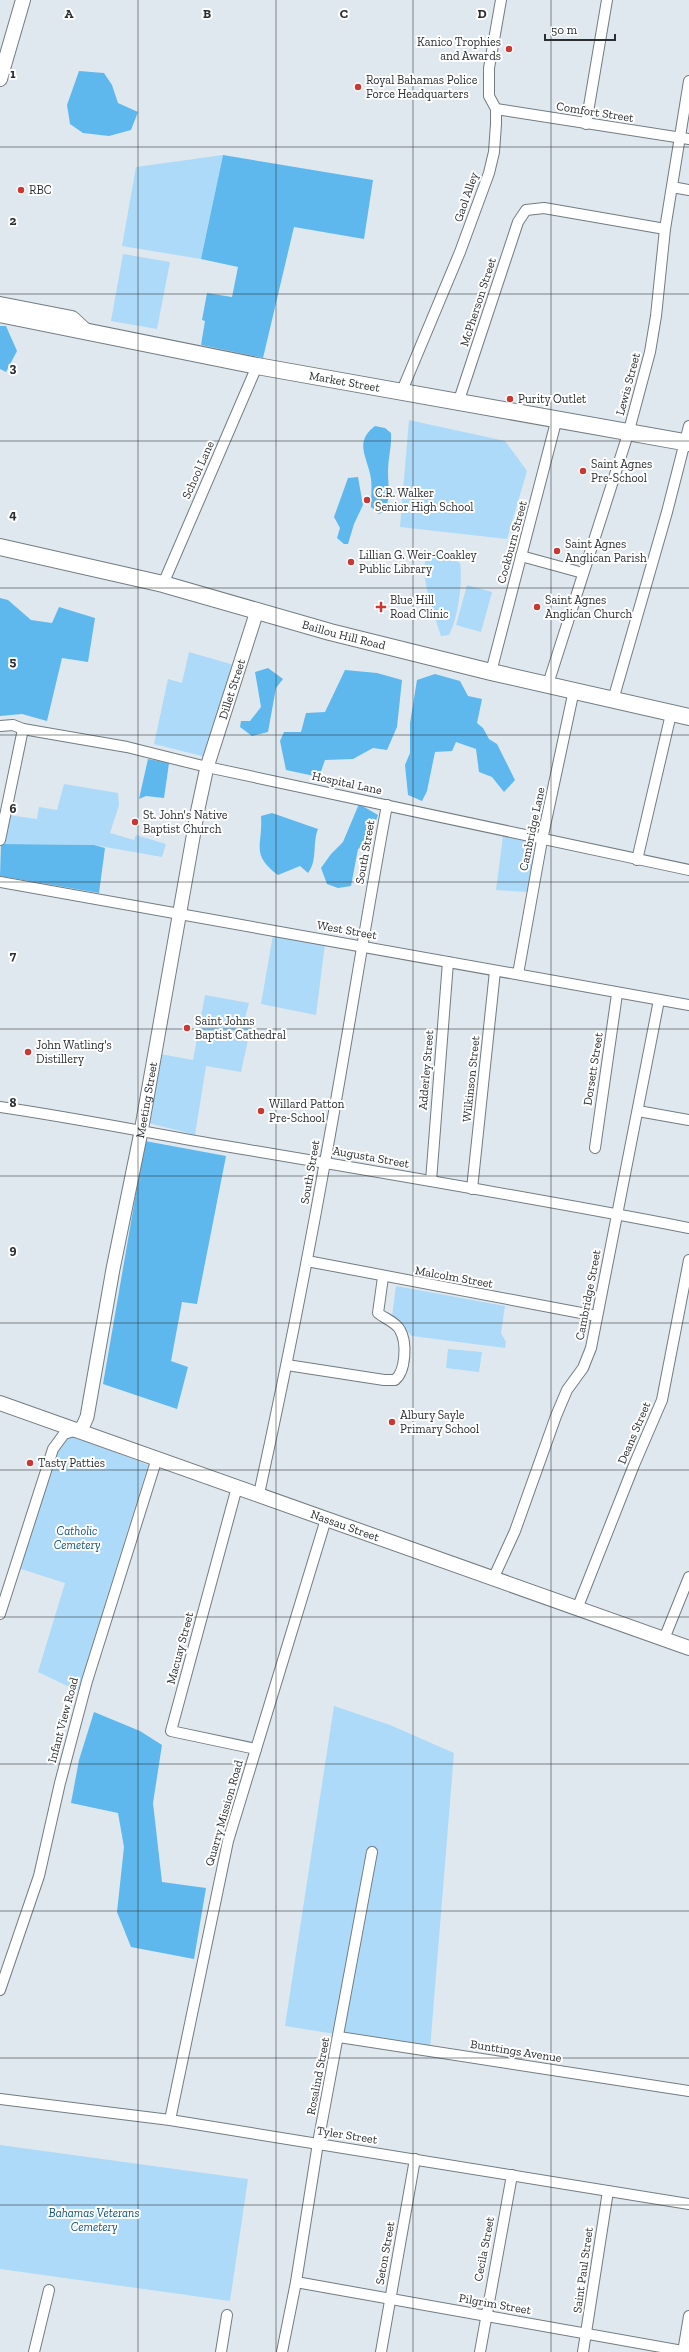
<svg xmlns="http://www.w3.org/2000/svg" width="689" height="2352" viewBox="0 0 689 2352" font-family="'Zilla Slab',serif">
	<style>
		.green { fill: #addaf8 }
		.forest { fill: #5eb8ed }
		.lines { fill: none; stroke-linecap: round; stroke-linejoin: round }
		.minor-casing { stroke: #737c81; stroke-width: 12 }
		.tertiary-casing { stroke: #737c81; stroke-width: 15 }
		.secondary-casing { stroke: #737c81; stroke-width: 16 }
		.primary-casing { stroke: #737c81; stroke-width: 18 }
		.minor { stroke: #fff; stroke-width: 10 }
		.tertiary { stroke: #fff; stroke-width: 13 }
		.secondary { stroke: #fff; stroke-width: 14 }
		.primary { stroke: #fff; stroke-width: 16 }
		.grid { fill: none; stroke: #2b2f31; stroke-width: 1; stroke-opacity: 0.55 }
		.poi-dot { fill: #c73932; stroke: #fff; stroke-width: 1.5 }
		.labels { text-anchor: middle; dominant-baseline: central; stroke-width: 4; stroke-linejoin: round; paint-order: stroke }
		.poi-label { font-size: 12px; fill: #2b2f31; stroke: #fff; text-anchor: start }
		.street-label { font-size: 12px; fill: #2b2f31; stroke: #fff }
		.park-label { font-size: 12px; font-style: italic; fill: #0d5477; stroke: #fff }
		.grid-label { font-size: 13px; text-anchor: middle; font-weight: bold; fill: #2b2f31; stroke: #fff; stroke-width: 4; stroke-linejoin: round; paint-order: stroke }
	</style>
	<rect width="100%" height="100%" fill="#dfe8ef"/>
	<g class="green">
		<path d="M 223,155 L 201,259 L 122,246 L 136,167 Z"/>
		<path d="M 123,254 L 170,262 L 157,329 L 111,321 Z"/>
		<path d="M 409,420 L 505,441 L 527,471 L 507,539 L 400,527 Z"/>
		<path d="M 439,551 L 460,563 C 463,581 458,619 449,635 L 441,636 C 436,619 419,576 426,559 C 428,554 434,553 439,551 Z"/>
		<path d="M 467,585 L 492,592 L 481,632 L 456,625 Z"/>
		<path d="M 189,652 L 234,665 L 206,757 L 154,744 L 168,679 L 182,683 Z"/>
		<path d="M 64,784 L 118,793 L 119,805 L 110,833 L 134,840 L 136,835 L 166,844 L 162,857 L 94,845 L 1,844 L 8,815 L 37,819 L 39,807 L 57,810 Z"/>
		<path d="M 503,836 L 531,842 L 536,850 L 528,892 L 496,890 Z"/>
		<path d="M 273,935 L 325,944 L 316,1015 L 261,1004 Z"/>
		<path d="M 205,995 L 249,1003 L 244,1022 L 251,1026 L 241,1072 L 206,1066 L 195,1135 L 149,1123 L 160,1054 L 193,1060 Z"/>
		<path d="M 396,1286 L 505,1306 L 501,1333 L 506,1342 L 505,1348 L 412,1336 L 392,1316 Z"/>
		<path d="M 448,1349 L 482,1352 L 479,1372 L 446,1368 Z"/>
		<path d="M 71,1435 L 148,1465 L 78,1691 L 38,1672 L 65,1583 L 18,1568 L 62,1440 Z"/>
		<path d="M 334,1706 L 390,1725 L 454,1753 L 430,2049 L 285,2026 Z"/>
		<path d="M 0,2145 L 248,2179 L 230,2301 L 0,2269 Z"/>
	</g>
	<g class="forest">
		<path d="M 79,71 L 104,73 L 112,85 L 118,103 L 138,112 L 131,130 L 109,136 L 83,133 L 70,124 L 67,105 Z"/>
		<path d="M 223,155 L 373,180 L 364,239 L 294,227 L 263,358 L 201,345 L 205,321 L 202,320 L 207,293 L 232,297 L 238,267 L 201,259 Z"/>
		<path d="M 0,326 L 6,326 L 17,351 L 6,372 L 0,369 Z"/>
		<path d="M 375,426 L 385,428 L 391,433 C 392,446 388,458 388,471 C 388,488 391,494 385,511 L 379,514 L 371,507 C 371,498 372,487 371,479 C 368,457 353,443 375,426 Z"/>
		<path d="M 358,477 L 363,505 L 354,524 L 348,544 L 344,544 L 337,538 L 340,528 L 334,517 L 348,478 Z"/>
		<path d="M 0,598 L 8,600 L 31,620 L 52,623 L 59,607 L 95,618 L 88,662 L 62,658 L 47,721 L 22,714 L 0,716 Z"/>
		<path d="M 268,668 L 283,679 L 276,688 L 268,732 L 252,736 L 240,727 L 241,721 L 250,721 L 261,707 L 255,672 Z"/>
		<path d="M 345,670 L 377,673 L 402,680 L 397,727 L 387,750 L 373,748 L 353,759 L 325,760 L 319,777 L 286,770 L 280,741 L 284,732 L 301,732 L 306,713 L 325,712 Z"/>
		<path d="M 435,674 L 460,681 L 468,696 L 482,699 L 477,723 L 483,728 L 489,739 L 497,744 L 515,780 L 504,792 L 492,777 L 479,772 L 476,749 L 456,742 L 452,751 L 435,752 L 427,791 L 422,801 L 408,795 L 405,765 L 410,753 L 410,723 L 417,680 Z"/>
		<path d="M 148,759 L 169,763 L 164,798 L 146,796 L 139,799 Z"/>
		<path d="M 359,804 L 378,815 L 367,845 L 358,849 L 351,886 L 338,888 L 327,884 L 321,868 L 331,854 L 343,842 Z"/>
		<path d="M 272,813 L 318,829 C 312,844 318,860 308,873 L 300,866 L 278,875 C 250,854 263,846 261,816 Z"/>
		<path d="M 1,844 L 94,845 L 105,848 L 99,893 L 0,876 Z"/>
		<path d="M 145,1141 L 226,1156 L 197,1304 L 182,1302 L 171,1361 L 188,1367 L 177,1409 L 103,1384 Z"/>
		<path d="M 94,1712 L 140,1731 L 162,1745 L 153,1803 L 162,1882 L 206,1888 L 194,1959 L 131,1947 L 117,1912 L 124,1847 L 118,1813 L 71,1803 L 79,1760 Z"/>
	</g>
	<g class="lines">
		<defs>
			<g id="minor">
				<path d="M 496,109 L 689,139"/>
				<path d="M 586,124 L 607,0"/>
				<path d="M 672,187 L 689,190"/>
				<path d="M 401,393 L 460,252 L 489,173 L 494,152 L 496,124 L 496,109 L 489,96 L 489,68 L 501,0"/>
				<path d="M 458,403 L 518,222 L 526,210 L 544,208 L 665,229"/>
				<path d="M 521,556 L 583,573"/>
				<path d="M 163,584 L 257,366"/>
				<path d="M 491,672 L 557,418"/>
				<path d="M 548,684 L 628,434 L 650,352 L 656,316 L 665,229 L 689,81"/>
				<path d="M 613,700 L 667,512 L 689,426"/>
				<path d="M 0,726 L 13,725 L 23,729 L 127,747 L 207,767 L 689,870"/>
				<path d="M 0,840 L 23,729"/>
				<path d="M 637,860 L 671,714"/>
				<path d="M 0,882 L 689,1005"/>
				<path d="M 518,974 L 542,840 L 574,690"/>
				<path d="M 0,1107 C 75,1118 150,1133 225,1146 C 380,1172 535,1198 689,1228"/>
				<path d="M 638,1111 L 689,1120"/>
				<path d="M 595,1148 L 617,994"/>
				<path d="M 431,1181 L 448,962"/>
				<path d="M 472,1189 L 495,971"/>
				<path d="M 307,1261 L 597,1316"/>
				<path d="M 287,1365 L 384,1380 L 395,1380 C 406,1371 407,1342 400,1330 C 397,1323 384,1318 378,1313 L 383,1277"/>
				<path d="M 237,1487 L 171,1731 L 256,1749"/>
				<path d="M 259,1494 C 283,1384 305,1274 325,1162 C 347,1043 365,924 387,805"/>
				<path d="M 493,1579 L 515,1531 L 556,1416 L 567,1390 L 583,1368 L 591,1348 L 659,1000"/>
				<path d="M 577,1609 L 634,1465 L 662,1400 L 689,1260"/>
				<path d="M 0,1614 L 53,1449 L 64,1434 L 77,1430"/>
				<path d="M 664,1639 L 689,1577"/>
				<path d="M 0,1990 L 39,1876 L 60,1783 L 87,1681 L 157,1458"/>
				<path d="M 339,2037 L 689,2091"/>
				<path d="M 0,2099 L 170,2120 L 689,2204"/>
				<path d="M 170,2120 L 228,1841 L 326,1519"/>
				<path d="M 296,2282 L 689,2352"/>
				<path d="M 34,2352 L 49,2290"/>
				<path d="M 221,2352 L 227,2315"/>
				<path d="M 282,2352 L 296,2282 L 318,2143 L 372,1852"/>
				<path d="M 381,2352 L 415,2159"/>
				<path d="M 480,2352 L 512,2175"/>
				<path d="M 583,2352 L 608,2191"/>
				<path d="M 683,2352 L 689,2316"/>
			</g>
			<g id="tertiary">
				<path id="s1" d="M 78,1430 L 83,1426 L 87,1417 L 113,1269 L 141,1132 L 198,809 L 207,767 L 257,611"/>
			</g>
			<g id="secondary">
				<path d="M 0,79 L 23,0"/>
				<path d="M 0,304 L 72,318 L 86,331"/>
				<path id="s2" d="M 0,1403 L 689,1648"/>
			</g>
			<g id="primary">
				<path id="s3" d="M 0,314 L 257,366 L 689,443"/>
				<path id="s4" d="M 0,547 L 163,584 L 330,632 L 491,672 L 689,717"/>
			</g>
		</defs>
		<use href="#minor" class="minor-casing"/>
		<use href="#tertiary" class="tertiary-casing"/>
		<use href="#secondary" class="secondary-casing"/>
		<use href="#primary" class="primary-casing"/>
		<use href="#minor" class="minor"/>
		<use href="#tertiary" class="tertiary"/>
		<use href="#secondary" class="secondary"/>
		<use href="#primary" class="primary"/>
	</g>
	<path class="grid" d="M 138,0 L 138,2352M 276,0 L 276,2352M 413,0 L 413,2352M 551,0 L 551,2352M 0,147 L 689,147M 0,294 L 689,294M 0,441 L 689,441M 0,588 L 689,588M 0,735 L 689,735M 0,882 L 689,882M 0,1029 L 689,1029M 0,1176 L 689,1176M 0,1323 L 689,1323M 0,1470 L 689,1470M 0,1617 L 689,1617M 0,1764 L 689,1764M 0,1911 L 689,1911M 0,2058 L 689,2058M 0,2205 L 689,2205"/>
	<g class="poi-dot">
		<circle cx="509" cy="49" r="4"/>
		<circle cx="358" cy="87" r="4"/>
		<circle cx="21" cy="190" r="4"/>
		<circle cx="510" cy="399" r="4"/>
		<circle cx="583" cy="471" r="4"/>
		<circle cx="367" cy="500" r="4"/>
		<circle cx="557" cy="551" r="4"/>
		<circle cx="351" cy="562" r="4"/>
		<path d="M379 601h4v4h4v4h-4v4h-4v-4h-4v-4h4z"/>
		<circle cx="537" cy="607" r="4"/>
		<circle cx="135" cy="822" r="4"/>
		<circle cx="187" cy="1028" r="4"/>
		<circle cx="28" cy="1052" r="4"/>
		<circle cx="261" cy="1111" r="4"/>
		<circle cx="392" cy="1422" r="4"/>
		<circle cx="30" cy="1463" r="4"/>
	</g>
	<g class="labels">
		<g class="poi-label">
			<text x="501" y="42" text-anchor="end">Kanico Trophies<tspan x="501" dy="14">and Awards</tspan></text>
			<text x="366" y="80">Royal Bahamas Police<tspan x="366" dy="14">Force Headquarters</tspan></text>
			<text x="29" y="190">RBC</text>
			<text x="518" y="399">Purity Outlet</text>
			<text x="591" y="464">Saint Agnes<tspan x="591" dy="14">Pre-School</tspan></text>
			<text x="375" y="493">C.R. Walker<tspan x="375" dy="14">Senior High School</tspan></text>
			<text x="565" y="544">Saint Agnes<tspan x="565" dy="14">Anglican Parish</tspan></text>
			<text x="359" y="555">Lillian G. Weir-Coakley<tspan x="359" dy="14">Public Library</tspan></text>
			<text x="390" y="600">Blue Hill<tspan x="390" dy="14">Road Clinic</tspan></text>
			<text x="545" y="600">Saint Agnes<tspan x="545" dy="14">Anglican Church</tspan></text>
			<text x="143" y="815">St. John's Native<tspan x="143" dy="14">Baptist Church</tspan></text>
			<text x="195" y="1021">Saint Johns<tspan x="195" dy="14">Baptist Cathedral</tspan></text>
			<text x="36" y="1045">John Watling's<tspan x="36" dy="14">Distillery</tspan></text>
			<text x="269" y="1104">Willard Patton<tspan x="269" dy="14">Pre-School</tspan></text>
			<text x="400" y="1415">Albury Sayle<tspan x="400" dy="14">Primary School</tspan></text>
			<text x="38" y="1463">Tasty Patties</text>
		</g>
		<g class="street-label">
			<text transform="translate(595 112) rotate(9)">Comfort Street</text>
			<text transform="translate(466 197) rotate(-71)">Gaol Alley</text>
			<text transform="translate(478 302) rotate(-72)">McPherson Street</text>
			<text stroke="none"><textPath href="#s3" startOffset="351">Market Street</textPath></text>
			<text transform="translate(628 384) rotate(-75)">Lewis Street</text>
			<text transform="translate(198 470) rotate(-66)">School Lane</text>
			<text transform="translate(512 542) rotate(-75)">Cockburn Street</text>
			<text stroke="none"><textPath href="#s4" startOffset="355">Baillou Hill Road</textPath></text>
			<text stroke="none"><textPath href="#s1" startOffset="759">Dillet Street</textPath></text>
			<text transform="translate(347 783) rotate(12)">Hospital Lane</text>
			<text transform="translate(532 829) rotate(-78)">Cambridge Lane</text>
			<text transform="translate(365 852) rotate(-80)">South Street</text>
			<text transform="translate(347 930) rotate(10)">West Street</text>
			<text transform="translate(593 1069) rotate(-81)">Dorsett Street</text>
			<text transform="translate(426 1070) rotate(-85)">Adderley Street</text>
			<text transform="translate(471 1079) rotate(-84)">Wilkinson Street</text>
			<text stroke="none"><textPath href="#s1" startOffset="339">Meeting Street</textPath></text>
			<text transform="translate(371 1157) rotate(10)">Augusta Street</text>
			<text transform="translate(310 1172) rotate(-80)">South Street</text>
			<text transform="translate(454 1277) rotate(10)">Malcolm Street</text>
			<text transform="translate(588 1295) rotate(-79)">Cambridge Street</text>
			<text transform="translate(634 1433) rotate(-67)">Deans Street</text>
			<text stroke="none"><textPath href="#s2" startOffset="366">Nassau Street</textPath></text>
			<text transform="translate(180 1648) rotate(-75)">Macuay Street</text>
			<text transform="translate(63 1720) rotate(-75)">Infant View Road</text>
			<text transform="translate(224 1813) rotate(-74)">Quarry Mission Road</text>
			<text transform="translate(516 2051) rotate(9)">Bunttings Avenue</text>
			<text transform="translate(318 2076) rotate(-79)">Rosalind Street</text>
			<text transform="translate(347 2135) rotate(9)">Tyler Street</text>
			<text transform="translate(484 2249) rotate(-79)">Cecila Street</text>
			<text transform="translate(385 2253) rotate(-80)">Seton Street</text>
			<text transform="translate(583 2270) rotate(-82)">Saint Paul Street</text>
			<text transform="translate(495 2304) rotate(10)">Pilgrim Street</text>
		</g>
		<g class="park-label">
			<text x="77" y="1531">Catholic<tspan x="77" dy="14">Cemetery</tspan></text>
			<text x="94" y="2213">Bahamas Veterans<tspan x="94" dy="14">Cemetery</tspan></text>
		</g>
	</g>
	<g class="grid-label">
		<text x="69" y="18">A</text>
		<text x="207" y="18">B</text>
		<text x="344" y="18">C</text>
		<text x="482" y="18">D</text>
		<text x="13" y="78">1</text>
		<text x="13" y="225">2</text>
		<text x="13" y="372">3</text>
		<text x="13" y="519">4</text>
		<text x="13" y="666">5</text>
		<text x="13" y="813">6</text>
		<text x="13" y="960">7</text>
		<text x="13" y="1107">8</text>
		<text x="13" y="1254">9</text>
	</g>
	<path d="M545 34v6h70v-6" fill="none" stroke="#2b2f31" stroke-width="2"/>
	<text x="551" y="34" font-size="12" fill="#2b2f31" stroke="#ffffff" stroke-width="3" paint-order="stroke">50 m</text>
</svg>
